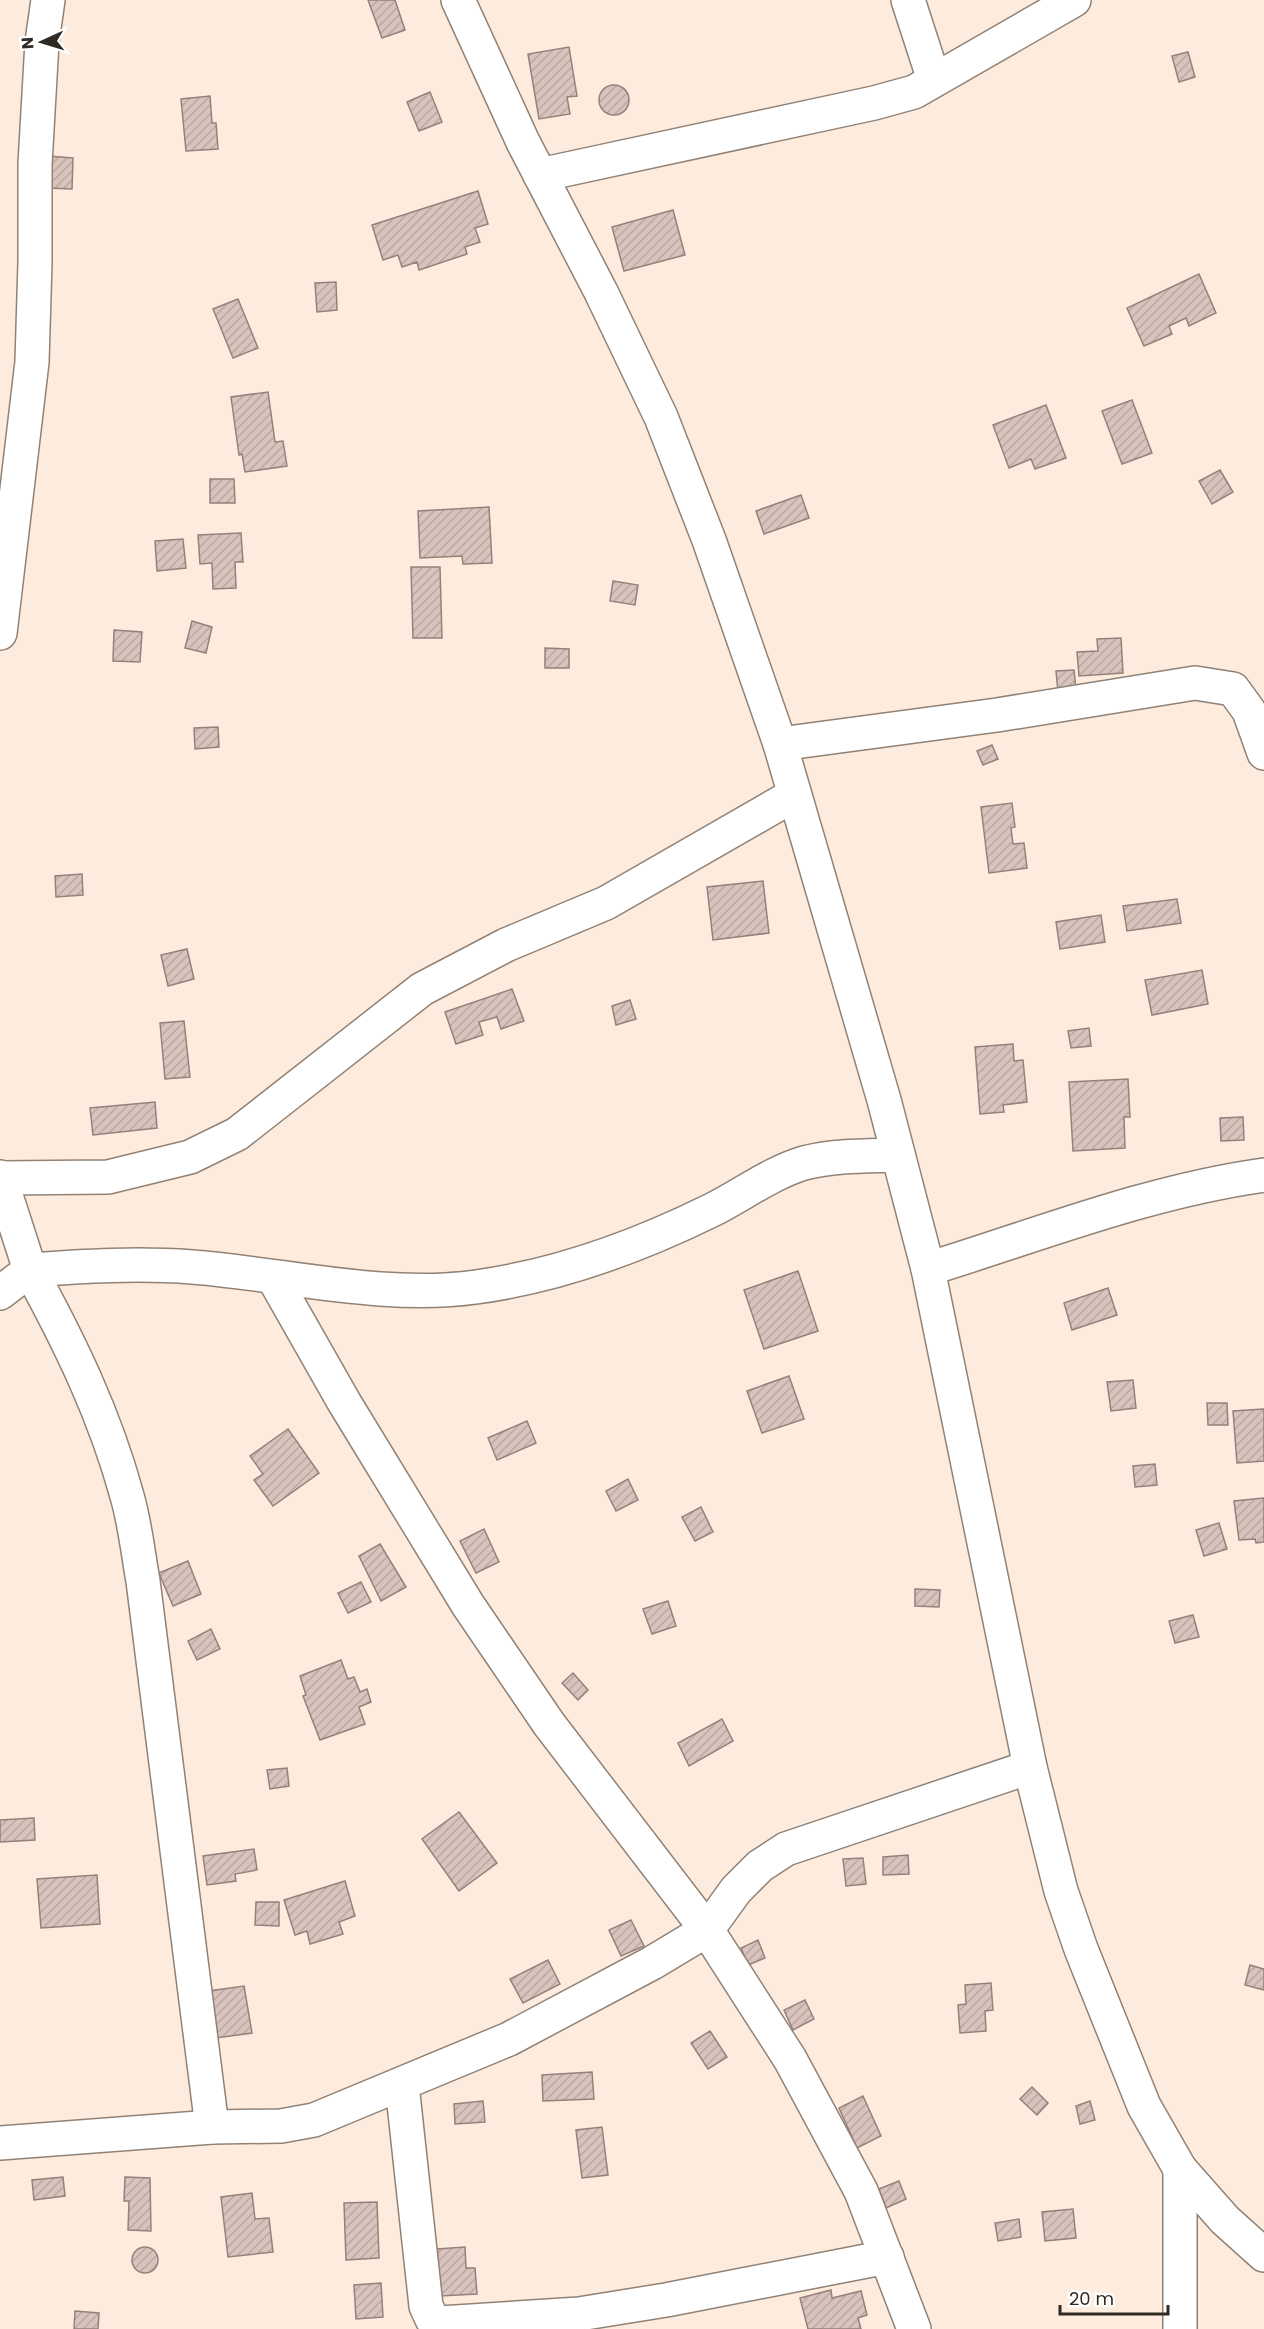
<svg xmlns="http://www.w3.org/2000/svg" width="1264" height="2329" viewBox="0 0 1264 2329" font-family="Poppins,sans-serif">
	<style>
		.building { fill: url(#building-hatch); stroke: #95807b; stroke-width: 1.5 }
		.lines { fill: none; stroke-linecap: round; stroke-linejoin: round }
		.minor-casing { stroke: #918275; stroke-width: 36 }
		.minor { stroke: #fff; stroke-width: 33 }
	</style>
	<defs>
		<pattern id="building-hatch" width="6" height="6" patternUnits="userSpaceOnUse" patternTransform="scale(1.5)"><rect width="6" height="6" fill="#d9c3bd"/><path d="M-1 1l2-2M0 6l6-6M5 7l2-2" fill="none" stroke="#bba8a2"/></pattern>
	</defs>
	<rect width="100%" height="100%" fill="#fdecde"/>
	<g class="building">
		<path d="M 368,0 L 395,0 L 405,30 L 382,38 Z"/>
		<path d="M 569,47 L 577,96 L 567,97 L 570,114 L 539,119 L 528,54 Z"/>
		<path d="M 1188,52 L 1195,77 L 1179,82 L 1172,56 Z"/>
		<circle cx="614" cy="100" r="15"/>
		<path d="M 430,92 L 442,122 L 419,131 L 407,102 Z"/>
		<path d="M 210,96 L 212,123 L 216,123 L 218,149 L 186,151 L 181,99 Z"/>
		<path d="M 48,156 L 73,158 L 72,189 L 47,188 Z"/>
		<path d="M 478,191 L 488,224 L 475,228 L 480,242 L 465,247 L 467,254 L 419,270 L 417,262 L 402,267 L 398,255 L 383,260 L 372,225 Z"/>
		<path d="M 673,210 L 685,255 L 624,271 L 612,227 Z"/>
		<path d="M 1199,274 L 1216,313 L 1189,326 L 1186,318 L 1169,326 L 1172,334 L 1144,346 L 1127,308 Z"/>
		<path d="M 336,282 L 337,310 L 317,312 L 315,283 Z"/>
		<path d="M 238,299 L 258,348 L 233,358 L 213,309 Z"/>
		<path d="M 268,392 L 275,442 L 283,441 L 287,466 L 245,472 L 242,454 L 239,455 L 231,397 Z"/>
		<path d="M 1132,400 L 1152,453 L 1122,464 L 1102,411 Z"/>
		<path d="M 1046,405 L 1066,458 L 1035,469 L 1031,459 L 1009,468 L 993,425 Z"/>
		<path d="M 1220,470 L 1233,492 L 1212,504 L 1199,481 Z"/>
		<path d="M 210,479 L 234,479 L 235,503 L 210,503 Z"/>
		<path d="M 801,495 L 809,518 L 764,534 L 756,511 Z"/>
		<path d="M 489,507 L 492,563 L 463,564 L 462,556 L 420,558 L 418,511 Z"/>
		<path d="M 241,533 L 243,562 L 235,562 L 236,588 L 213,589 L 212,563 L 200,564 L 198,535 Z"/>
		<path d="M 183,539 L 186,568 L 157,571 L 155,541 Z"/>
		<path d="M 411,567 L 440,567 L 442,638 L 413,638 Z"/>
		<path d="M 613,581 L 638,585 L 635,605 L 610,601 Z"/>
		<path d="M 192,621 L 212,627 L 206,653 L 185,648 Z"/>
		<path d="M 114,630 L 142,632 L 140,662 L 113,661 Z"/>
		<path d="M 1121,638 L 1123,673 L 1079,676 L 1077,652 L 1098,651 L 1097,639 Z"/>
		<path d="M 545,648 L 569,649 L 569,668 L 545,668 Z"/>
		<path d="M 1074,670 L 1076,690 L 1058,692 L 1056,671 Z"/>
		<path d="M 218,727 L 219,747 L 195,749 L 194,728 Z"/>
		<path d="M 992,745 L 998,759 L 983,765 L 977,751 Z"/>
		<path d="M 1012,803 L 1015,827 L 1011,828 L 1013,844 L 1024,843 L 1027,868 L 989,873 L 981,807 Z"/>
		<path d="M 82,874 L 83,895 L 56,897 L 55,876 Z"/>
		<path d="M 763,881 L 769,933 L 713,940 L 707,887 Z"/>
		<path d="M 1177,899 L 1181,923 L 1127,931 L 1123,906 Z"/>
		<path d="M 1101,915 L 1105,942 L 1060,949 L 1056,922 Z"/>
		<path d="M 187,949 L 194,979 L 168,986 L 161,955 Z"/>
		<path d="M 1202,970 L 1208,1004 L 1152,1015 L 1145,980 Z"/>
		<path d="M 512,989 L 524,1021 L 501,1029 L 497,1017 L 479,1022 L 483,1035 L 456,1044 L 445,1012 Z"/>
		<path d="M 630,1000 L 636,1019 L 616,1025 L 612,1006 Z"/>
		<path d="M 184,1021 L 190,1077 L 165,1079 L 160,1023 Z"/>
		<path d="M 1089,1028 L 1091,1046 L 1071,1048 L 1068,1031 Z"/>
		<path d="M 1013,1044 L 1014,1061 L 1023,1060 L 1027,1102 L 1003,1105 L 1004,1112 L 980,1114 L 975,1047 Z"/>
		<path d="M 1128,1079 L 1130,1117 L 1124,1117 L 1125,1148 L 1073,1151 L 1069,1082 Z"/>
		<path d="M 155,1102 L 157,1128 L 93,1135 L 90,1108 Z"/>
		<path d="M 1243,1117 L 1244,1140 L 1221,1141 L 1220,1118 Z"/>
		<path d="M 798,1271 L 818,1331 L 764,1349 L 744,1290 Z"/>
		<path d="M 1108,1288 L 1117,1315 L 1072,1330 L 1064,1303 Z"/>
		<path d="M 789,1376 L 804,1419 L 762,1433 L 747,1391 Z"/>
		<path d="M 1133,1380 L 1136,1408 L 1111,1411 L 1107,1382 Z"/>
		<path d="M 1207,1403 L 1227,1403 L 1228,1425 L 1208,1425 Z"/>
		<path d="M 1264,1409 L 1264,1461 L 1237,1463 L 1233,1411 Z"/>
		<path d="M 527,1421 L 536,1443 L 497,1460 L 488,1438 Z"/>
		<path d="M 288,1429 L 319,1473 L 273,1506 L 254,1480 L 263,1474 L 250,1456 Z"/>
		<path d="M 1155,1464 L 1157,1485 L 1135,1487 L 1133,1466 Z"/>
		<path d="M 628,1479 L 638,1500 L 616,1511 L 606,1491 Z"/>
		<path d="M 1264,1498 L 1264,1542 L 1256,1543 L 1255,1539 L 1239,1540 L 1234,1501 Z"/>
		<path d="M 701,1507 L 713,1532 L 695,1541 L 682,1517 Z"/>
		<path d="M 1219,1523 L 1227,1549 L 1204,1556 L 1196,1530 Z"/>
		<path d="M 484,1529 L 499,1562 L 476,1573 L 460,1541 Z"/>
		<path d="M 380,1544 L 406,1587 L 381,1601 L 359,1556 Z"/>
		<path d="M 188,1561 L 201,1594 L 173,1606 L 159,1573 Z"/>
		<path d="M 361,1582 L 371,1602 L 348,1613 L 338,1593 Z"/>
		<path d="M 915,1589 L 940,1590 L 939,1607 L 915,1606 Z"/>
		<path d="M 668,1601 L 676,1626 L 652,1634 L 643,1609 Z"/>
		<path d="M 1193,1615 L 1199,1637 L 1175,1643 L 1169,1621 Z"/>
		<path d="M 211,1629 L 220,1649 L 197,1660 L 188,1641 Z"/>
		<path d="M 341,1660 L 348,1679 L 354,1677 L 360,1692 L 367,1689 L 371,1702 L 359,1707 L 365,1724 L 320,1740 L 303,1696 L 306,1695 L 300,1676 Z"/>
		<path d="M 573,1673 L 588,1690 L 578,1700 L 562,1683 Z"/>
		<path d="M 722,1719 L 733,1741 L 689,1766 L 678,1743 Z"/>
		<path d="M 287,1768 L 289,1786 L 270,1789 L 267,1770 Z"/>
		<path d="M 459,1812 L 497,1863 L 459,1891 L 422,1839 Z"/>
		<path d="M 34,1818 L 35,1840 L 0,1842 L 0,1820 Z"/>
		<path d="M 254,1849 L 257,1870 L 235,1874 L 236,1881 L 207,1885 L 203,1856 Z"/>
		<path d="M 908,1855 L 909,1874 L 883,1875 L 883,1857 Z"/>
		<path d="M 863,1858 L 866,1884 L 846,1886 L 843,1859 Z"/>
		<path d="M 97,1875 L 100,1924 L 41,1928 L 37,1879 Z"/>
		<path d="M 345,1881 L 355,1916 L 339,1922 L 343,1934 L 310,1944 L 307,1931 L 295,1935 L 284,1900 Z"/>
		<path d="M 256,1902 L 279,1902 L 279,1926 L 255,1925 Z"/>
		<path d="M 631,1920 L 644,1946 L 621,1956 L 609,1930 Z"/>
		<path d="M 758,1940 L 765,1958 L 748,1965 L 741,1948 Z"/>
		<path d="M 548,1960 L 560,1984 L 523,2003 L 510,1979 Z"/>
		<path d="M 1250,1965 L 1264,1969 L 1264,1990 L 1245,1985 Z"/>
		<path d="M 991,1983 L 993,2010 L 985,2011 L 986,2031 L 960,2033 L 958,2005 L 966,2004 L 965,1985 Z"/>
		<path d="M 244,1986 L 252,2033 L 216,2038 L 209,1991 Z"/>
		<path d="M 805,2000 L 814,2019 L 793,2030 L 784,2010 Z"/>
		<path d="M 710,2031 L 727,2057 L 708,2069 L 691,2043 Z"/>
		<path d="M 592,2072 L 594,2099 L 543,2101 L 542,2075 Z"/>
		<path d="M 1032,2087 L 1048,2103 L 1037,2115 L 1020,2099 Z"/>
		<path d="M 863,2096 L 881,2136 L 857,2148 L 839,2108 Z"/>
		<path d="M 483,2101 L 485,2122 L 455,2124 L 454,2104 Z"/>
		<path d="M 1090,2101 L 1095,2120 L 1080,2124 L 1076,2106 Z"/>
		<path d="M 602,2127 L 608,2175 L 582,2178 L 576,2130 Z"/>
		<path d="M 63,2177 L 65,2196 L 34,2200 L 32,2180 Z"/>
		<path d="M 125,2177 L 150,2178 L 151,2231 L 128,2230 L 129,2201 L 124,2201 Z"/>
		<path d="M 899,2181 L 906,2199 L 886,2208 L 879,2189 Z"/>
		<path d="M 252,2193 L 255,2219 L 269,2218 L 273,2252 L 228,2257 L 221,2197 Z"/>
		<path d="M 377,2202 L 379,2258 L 346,2260 L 344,2203 Z"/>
		<path d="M 1073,2209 L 1076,2238 L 1045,2241 L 1042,2212 Z"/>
		<path d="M 1019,2219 L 1021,2237 L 998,2241 L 995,2223 Z"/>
		<circle cx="145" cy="2260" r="13"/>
		<path d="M 465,2247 L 466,2268 L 475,2268 L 477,2294 L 440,2296 L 437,2249 Z"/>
		<path d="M 381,2283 L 383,2317 L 356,2319 L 354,2285 Z"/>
		<path d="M 831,2290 L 832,2298 L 861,2291 L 867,2315 L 858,2318 L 861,2329 L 808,2329 L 800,2298 Z"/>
		<path d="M 75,2311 L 99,2313 L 98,2329 L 74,2329 Z"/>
	</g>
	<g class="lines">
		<defs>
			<g id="minor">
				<path d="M 458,0 L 523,142 L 601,292 L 661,417 L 709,540 L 780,744 L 884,1100 L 928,1269 L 1030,1767 L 1061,1891 L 1081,1949 L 1144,2106 L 1180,2169 L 1225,2220 L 1264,2255"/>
				<path d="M 908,0 L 934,80"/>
				<path d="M 540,175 L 874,103 L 914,92 L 1074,0"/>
				<path d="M 0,633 L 32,362 L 35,262 L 35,164 L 42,42 L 48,0"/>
				<path d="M 780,744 L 997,715 L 1195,683 L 1233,689 L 1249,711 L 1264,753"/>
				<path d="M 898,1155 C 867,1156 835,1155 804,1163 C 771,1173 742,1195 712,1210 C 639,1246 556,1276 476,1287 C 384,1300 284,1274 192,1267 C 138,1263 84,1266 30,1270 C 70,1343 105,1415 127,1496 C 135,1523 138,1553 143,1581 L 212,2127 L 281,2126 L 314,2120 L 509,2039 L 652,1963 L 707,1930 L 736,1890 L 760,1866 L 786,1849 L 1030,1767"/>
				<path d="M 0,1177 L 30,1270 L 0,1293"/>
				<path d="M 0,1178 L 108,1177 L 190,1157 L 237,1134 L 422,989 L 506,945 L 606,903 L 794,795"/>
				<path d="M 928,1269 C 1038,1235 1149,1191 1264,1175"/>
				<path d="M 273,1277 L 344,1402 L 468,1605 L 549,1724 L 707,1930 L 790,2059 L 861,2191 L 914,2329"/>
				<path d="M 402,2085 L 426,2306 L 432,2319 L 440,2323 L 579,2314 L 666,2300 L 887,2257"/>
				<path d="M 0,2143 L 212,2127"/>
				<path d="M 1180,2329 L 1180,2169"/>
			</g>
		</defs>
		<use href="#minor" class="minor-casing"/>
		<use href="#minor" class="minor"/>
	</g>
	<g transform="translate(42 42) rotate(266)" stroke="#ffffff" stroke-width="4.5" paint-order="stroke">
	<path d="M0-4.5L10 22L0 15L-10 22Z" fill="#302a24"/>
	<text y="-9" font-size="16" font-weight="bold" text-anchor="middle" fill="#302a24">N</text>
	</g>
	<path d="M1060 2305v9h108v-9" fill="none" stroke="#302a24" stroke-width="3"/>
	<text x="1069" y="2305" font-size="18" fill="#302a24" stroke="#ffffff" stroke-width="4.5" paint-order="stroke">20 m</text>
</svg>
